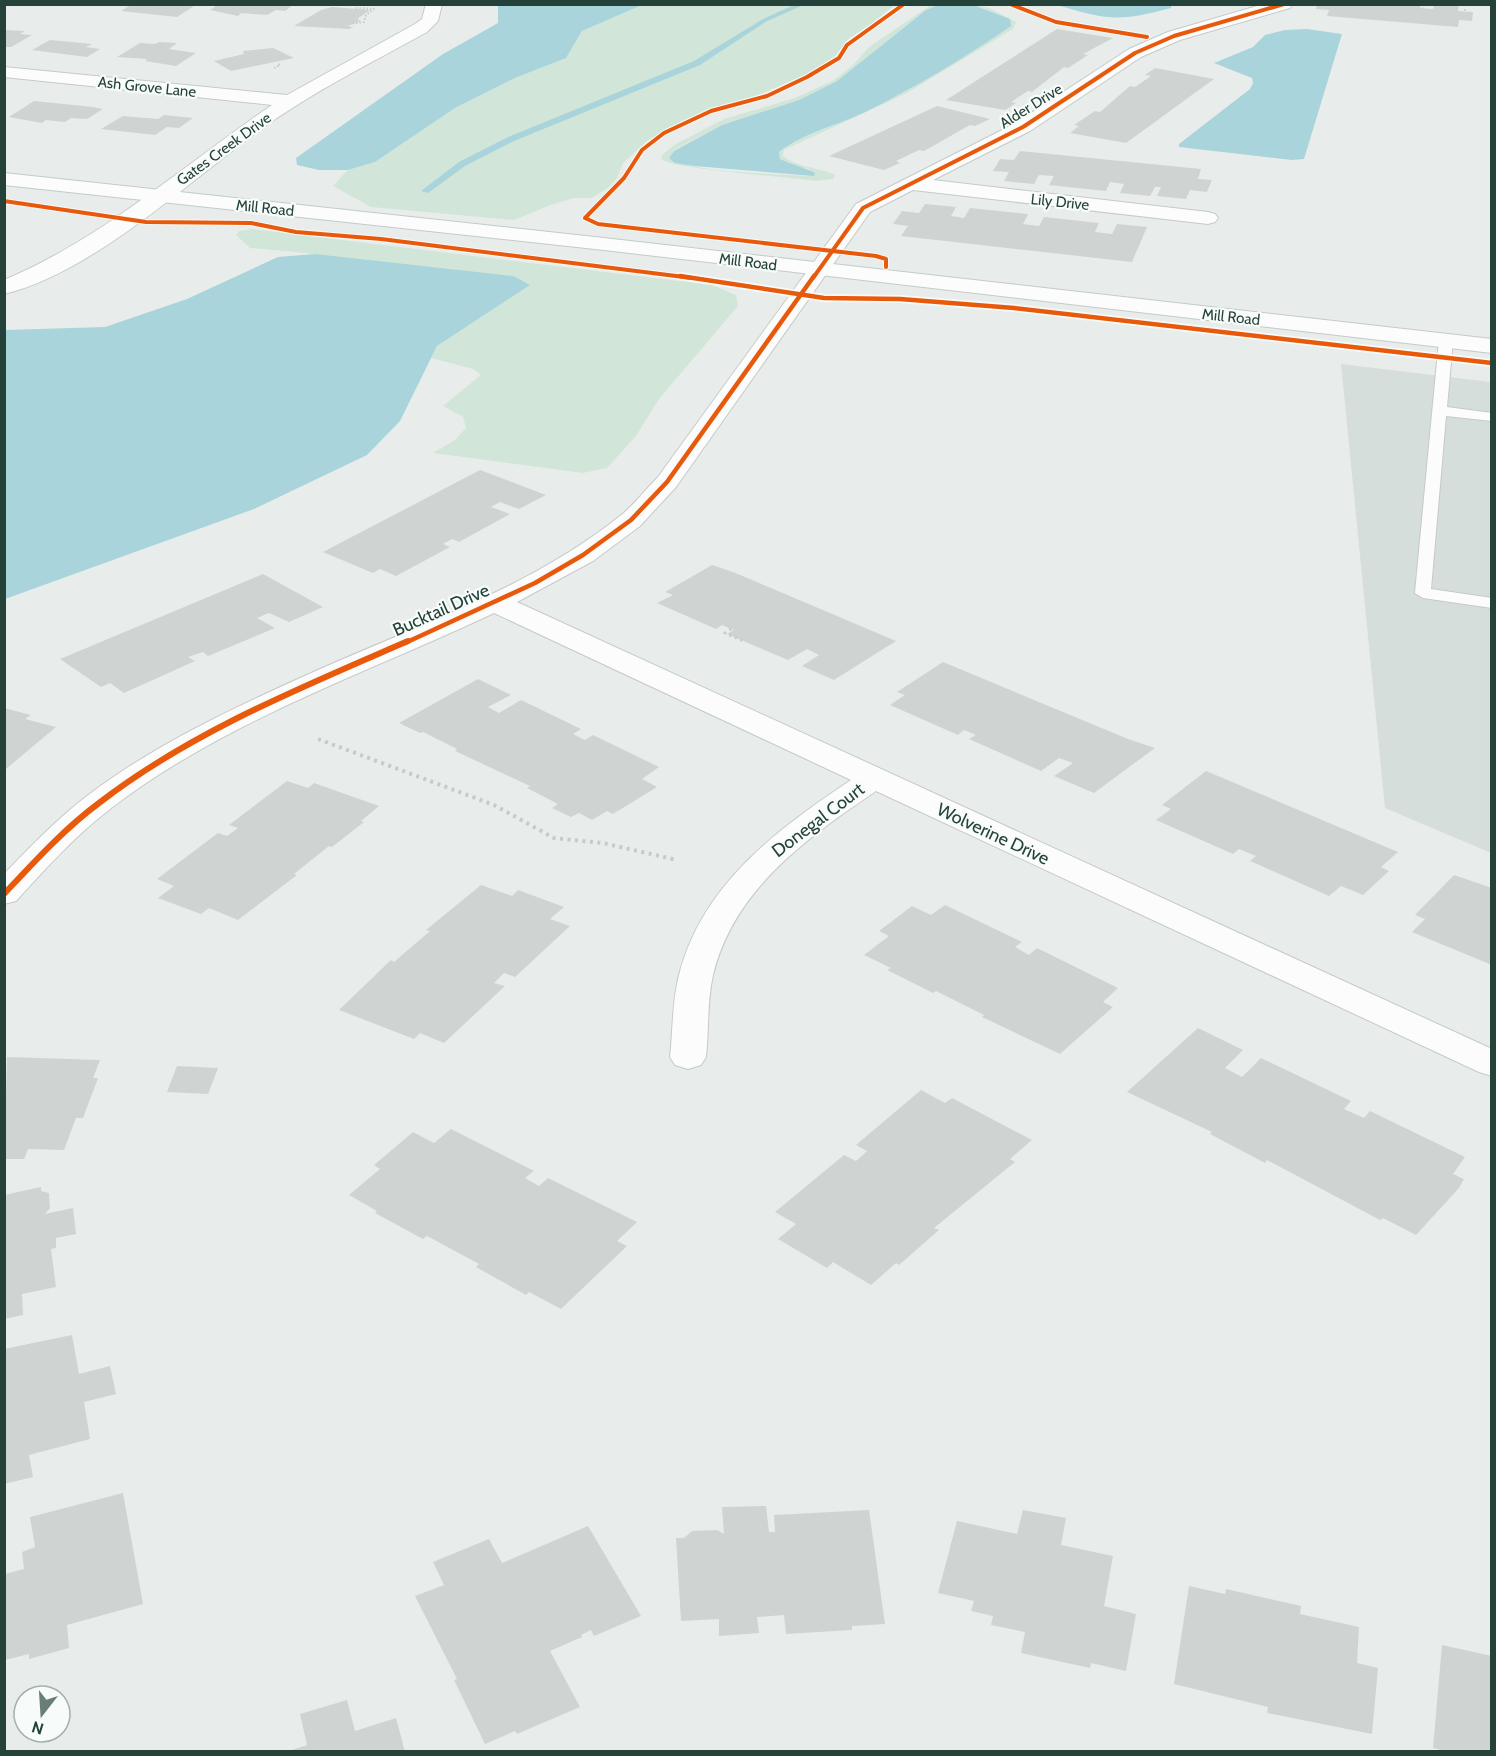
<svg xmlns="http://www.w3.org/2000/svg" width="1496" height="1756" viewBox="0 0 1496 1756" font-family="Cabin,sans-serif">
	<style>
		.built { fill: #d6dedb }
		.green { fill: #d1e6d8 }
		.water { fill: #a9d4db }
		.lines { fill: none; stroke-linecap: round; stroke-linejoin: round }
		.stream { fill: #a9d4db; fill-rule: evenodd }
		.building { fill: #cfd4d2 }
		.lane-casing { stroke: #c5cac8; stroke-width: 2 }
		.street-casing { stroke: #c5cac8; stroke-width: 2 }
		.secondary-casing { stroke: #c3cbc8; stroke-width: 2 }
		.path-far2 { stroke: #c3ccca; stroke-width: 2; stroke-dasharray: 1.5 2; stroke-linecap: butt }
		.path-far1 { stroke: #c3ccca; stroke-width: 3; stroke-dasharray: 2 4; stroke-linecap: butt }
		.path { stroke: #c3ccca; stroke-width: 4; stroke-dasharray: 3 4.5; stroke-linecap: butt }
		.lane { fill: #fcfcfc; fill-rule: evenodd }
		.street { fill: #fcfcfc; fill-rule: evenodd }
		.secondary { fill: #fcfcfc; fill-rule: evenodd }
		.cycleway-far2-casing { stroke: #f7fbf9; stroke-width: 6 }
		.cycleway-far1-casing { stroke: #f7fbf9; stroke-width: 8 }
		.cycleway-casing { stroke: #f7fbf9; stroke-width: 10 }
		.cycleway-far2 { stroke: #e8590c; stroke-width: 4 }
		.cycleway-far1 { stroke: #e8590c; stroke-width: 4.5 }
		.cycleway { stroke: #e8590c; stroke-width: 6 }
		.labels { text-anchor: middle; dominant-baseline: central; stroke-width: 4.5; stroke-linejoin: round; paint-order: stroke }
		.far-street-label { font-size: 15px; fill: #24423a; stroke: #f7fbf9 }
		.street-label { font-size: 18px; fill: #24423a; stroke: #f7fbf9 }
	</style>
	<rect width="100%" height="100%" fill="#e8edeb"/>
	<path class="built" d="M 1341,364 L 1491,382 L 1491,853 L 1385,808 Z"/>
	<g class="green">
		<path d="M 642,5 L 894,5 L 874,22 L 848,39 L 835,56 L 803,76 L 758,95 L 705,111 L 648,140 L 623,163 L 617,178 L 609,187 L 592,198 L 574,198 L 551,205 L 514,220 L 371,207 L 333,186 L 348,170 L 375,162 L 455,108 L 515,78 L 566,58 L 582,31 Z"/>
		<path d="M 931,5 L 941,5 L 926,10 L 837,81 L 799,100 L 722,125 L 674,150 L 669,158 C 686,172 780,174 807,176 L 809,169 L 793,166 L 780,159 L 779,152 C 804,134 834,126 862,113 C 915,88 968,59 1009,19 L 973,5 L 989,8 L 1016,22 L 1013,29 L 905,94 L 784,150 L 783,156 C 798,168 819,167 835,175 L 833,179 L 814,181 C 790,177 671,169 661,159 L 662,155 L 674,145 L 724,119 L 795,98 L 834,80 L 854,64 L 869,47 Z"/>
		<path d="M 252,229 L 712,285 L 736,295 L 738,306 L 659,399 L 636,436 L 607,468 L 583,473 L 433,453 L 455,440 L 466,428 L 463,417 L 443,406 L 481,375 L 473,369 L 431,358 L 437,346 L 529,285 L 315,254 L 250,248 L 236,235 L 239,231 Z"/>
	</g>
	<g class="water">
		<path d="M 941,4 L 973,5 L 1010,19 L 1011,26 C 964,58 915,88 863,113 C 835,126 804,133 779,152 L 780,159 C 792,165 804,167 815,173 L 814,176 L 694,166 L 675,163 L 669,158 L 674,151 L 722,125 L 799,100 L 837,81 L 926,10 Z"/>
		<path d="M 1171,4 L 1171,8 C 1118,22 1108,20 1057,5 Z"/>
		<path d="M 498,5 L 642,5 L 582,31 L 566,58 L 515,78 L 455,108 L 375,162 L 348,170 L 319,170 L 297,165 L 296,158 L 443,54 L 498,23 Z"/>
		<path d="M 1307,29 L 1342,34 L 1304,159 L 1292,160 L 1179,147 L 1179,144 L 1250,89 L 1253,83 L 1252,78 L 1214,63 L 1253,47 L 1265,35 L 1285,30 Z"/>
		<path d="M 315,254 L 513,276 L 530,285 L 437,346 L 400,421 L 367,455 L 254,509 L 5,599 L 5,330 L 105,327 L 187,299 L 278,257 Z"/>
	</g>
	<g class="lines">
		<path class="stream" d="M 796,4 L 806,4 L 767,21 L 700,65 L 514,141 L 465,166 L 428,193 L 421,191 L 459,162 L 508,137 L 694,61 L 763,19 Z"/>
	</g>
	<g class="building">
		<path d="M 132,4 L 197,4 L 177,17 L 121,11 Z"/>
		<path d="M 219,4 L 294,4 L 285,11 L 276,10 L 267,15 L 241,13 L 238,16 L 210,10 Z"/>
		<path d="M 1317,4 L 1421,4 L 1420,8 L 1433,9 L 1434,4 L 1452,4 L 1459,5 L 1458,11 L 1473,12 L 1472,21 L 1459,20 L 1458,27 L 1327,16 L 1329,10 L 1316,9 Z"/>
		<path d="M 332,7 L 370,10 L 357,19 L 361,21 L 347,26 L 353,27 L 349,29 L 294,26 L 321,10 Z"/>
		<path d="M 1057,29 L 1113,38 L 1083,54 L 1088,55 L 1068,68 L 1064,67 L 1032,92 L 1028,91 L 1011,102 L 1016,103 L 1005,110 L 946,100 Z"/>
		<path d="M 6,30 L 25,31 L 20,34 L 32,35 L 11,47 L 4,47 Z"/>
		<path d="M 50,40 L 92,44 L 86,47 L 100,49 L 87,57 L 32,50 Z"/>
		<path d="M 159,42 L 177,43 L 169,49 L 196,53 L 176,66 L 145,61 L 147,59 L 117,57 L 140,43 L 155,44 Z"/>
		<path d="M 273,48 L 294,58 L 231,71 L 214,61 L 244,54 L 243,51 Z"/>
		<path d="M 1155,68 L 1214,79 L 1126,143 L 1070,133 L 1079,126 L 1074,125 L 1095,111 L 1100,112 L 1130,86 L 1135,87 L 1151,76 L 1145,75 Z"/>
		<path d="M 34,101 L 93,107 L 103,109 L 87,119 L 71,118 L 65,122 L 46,120 L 42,123 L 9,117 Z"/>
		<path d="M 937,106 L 990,119 L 975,126 L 970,125 L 924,151 L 919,150 L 896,161 L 900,163 L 884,170 L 829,156 Z"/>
		<path d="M 164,115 L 193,118 L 179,128 L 167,127 L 155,135 L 101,129 L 123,116 L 158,119 Z"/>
		<path d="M 1020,151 L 1201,169 L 1198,179 L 1212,180 L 1207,192 L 1190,190 L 1186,199 L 1157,196 L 1161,187 L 1155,187 L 1150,196 L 1120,193 L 1124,184 L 1110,182 L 1106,191 L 1049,185 L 1054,176 L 1039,175 L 1034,184 L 1004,181 L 1009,172 L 993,171 L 1000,159 L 1014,160 Z"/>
		<path d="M 925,204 L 956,207 L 951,216 L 964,218 L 970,208 L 1028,214 L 1023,224 L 1039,226 L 1044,217 L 1099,223 L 1095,232 L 1112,234 L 1117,224 L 1147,227 L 1132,262 L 901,236 L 908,226 L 893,224 L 902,211 L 919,213 Z"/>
		<path d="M 480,470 L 546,495 L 519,509 L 500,502 L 491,507 L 510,514 L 459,542 L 452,539 L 443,544 L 450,547 L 396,576 L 380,569 L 373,573 L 323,552 Z"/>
		<path d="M 712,565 L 733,572 L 896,641 L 834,680 L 802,666 L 819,655 L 807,649 L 788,660 L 727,634 L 734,630 L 731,629 L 722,625 L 716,629 L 657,603 L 673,595 L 665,592 Z"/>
		<path d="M 263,574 L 323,607 L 289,622 L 269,613 L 257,618 L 275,628 L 208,656 L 203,652 L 188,657 L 195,661 L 124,693 L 110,683 L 101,687 L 60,659 Z"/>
		<path d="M 943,662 L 1128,739 L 1155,748 L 1094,793 L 1054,776 L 1073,763 L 1059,758 L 1041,771 L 969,739 L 976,735 L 964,730 L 958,735 L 890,705 L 905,695 L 897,692 Z"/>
		<path d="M 478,679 L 511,695 L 488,707 L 499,713 L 521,700 L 581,729 L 573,734 L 585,740 L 593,735 L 659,767 L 642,779 L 657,787 L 613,814 L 607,811 L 592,820 L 579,813 L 571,817 L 552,808 L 558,804 L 527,788 L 530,786 L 455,751 L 457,749 L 423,732 L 420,733 L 399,723 Z"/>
		<path d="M 4,708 L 31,715 L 25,719 L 56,727 L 6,769 Z"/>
		<path d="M 1206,771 L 1398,852 L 1381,867 L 1389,871 L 1363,895 L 1341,886 L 1329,896 L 1250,861 L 1256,856 L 1239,849 L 1233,854 L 1156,820 L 1171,809 L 1162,805 Z"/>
		<path d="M 287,781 L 308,788 L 314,783 L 379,806 L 361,821 L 364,822 L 332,847 L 329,846 L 294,874 L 297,875 L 238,920 L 209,908 L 201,914 L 158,898 L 174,886 L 157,879 L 218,833 L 227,836 L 238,828 L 229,825 Z"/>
		<path d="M 1454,875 L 1492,888 L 1492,965 L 1412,932 L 1425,919 L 1415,915 Z"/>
		<path d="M 481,885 L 512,896 L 518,890 L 564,907 L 550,919 L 570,926 L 515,977 L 504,973 L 494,983 L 505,986 L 444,1043 L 420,1033 L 414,1039 L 339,1010 L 391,960 L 394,962 L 430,931 L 426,930 Z"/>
		<path d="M 945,905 L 1022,942 L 1015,947 L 1029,955 L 1037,948 L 1118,988 L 1103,1002 L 1113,1007 L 1060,1054 L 982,1017 L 984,1015 L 936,991 L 933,993 L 887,970 L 891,968 L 864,955 L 889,936 L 879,931 L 912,906 L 931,915 Z"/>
		<path d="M 1198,1028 L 1243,1050 L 1225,1068 L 1242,1077 L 1261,1058 L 1351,1101 L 1344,1109 L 1364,1118 L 1370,1111 L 1465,1157 L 1453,1174 L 1464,1179 L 1459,1188 L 1416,1235 L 1383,1218 L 1380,1220 L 1267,1160 L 1265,1163 L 1210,1134 L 1212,1132 L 1127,1092 Z"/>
		<path d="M 7,1057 L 100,1060 L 93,1078 L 98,1078 L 83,1118 L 76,1118 L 64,1150 L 28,1149 L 24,1159 L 4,1159 Z"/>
		<path d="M 177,1066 L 218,1068 L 208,1094 L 167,1092 Z"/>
		<path d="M 921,1090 L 945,1103 L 952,1098 L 1032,1140 L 1010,1159 L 1015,1162 L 934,1228 L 939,1230 L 899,1265 L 896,1263 L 871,1285 L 833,1262 L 827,1268 L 778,1239 L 796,1224 L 775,1212 L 844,1155 L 856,1161 L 867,1151 L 856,1145 Z"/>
		<path d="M 451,1129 L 534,1171 L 525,1178 L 539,1186 L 548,1178 L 637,1222 L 617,1241 L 627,1246 L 561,1309 L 529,1292 L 526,1295 L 476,1267 L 479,1264 L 427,1236 L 423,1239 L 375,1213 L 377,1211 L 349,1195 L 380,1169 L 374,1165 L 413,1132 L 434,1143 Z"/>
		<path d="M 41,1187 L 41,1191 L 49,1193 L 50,1208 L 45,1214 L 73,1208 L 76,1234 L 56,1238 L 56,1248 L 51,1249 L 56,1287 L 22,1294 L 23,1315 L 4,1319 L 4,1195 Z"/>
		<path d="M 72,1335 L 79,1374 L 110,1366 L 116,1394 L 84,1402 L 90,1439 L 29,1455 L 33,1477 L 4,1484 L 4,1349 Z"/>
		<path d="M 123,1493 L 143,1604 L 67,1625 L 69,1648 L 29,1659 L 29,1654 L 5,1660 L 5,1574 L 24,1569 L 22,1552 L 35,1547 L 30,1517 Z"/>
		<path d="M 766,1506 L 769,1532 L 775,1532 L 774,1515 L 869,1510 L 885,1624 L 852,1626 L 852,1630 L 786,1634 L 784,1615 L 757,1617 L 759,1633 L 719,1636 L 719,1619 L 681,1621 L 676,1538 L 684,1538 L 692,1531 L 717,1530 L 724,1534 L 722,1507 Z"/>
		<path d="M 1023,1510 L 1066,1518 L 1061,1545 L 1113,1556 L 1104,1606 L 1136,1614 L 1126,1671 L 1091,1663 L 1090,1668 L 1021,1653 L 1025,1632 L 991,1625 L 993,1616 L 971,1611 L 974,1601 L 938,1593 L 957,1521 L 1017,1534 Z"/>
		<path d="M 588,1526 L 641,1616 L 594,1636 L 591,1630 L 581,1635 L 582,1637 L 550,1651 L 580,1707 L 517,1734 L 515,1731 L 485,1744 L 454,1680 L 457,1679 L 415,1596 L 444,1585 L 433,1562 L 489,1539 L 502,1563 Z"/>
		<path d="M 1189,1586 L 1225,1594 L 1226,1589 L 1301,1606 L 1300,1614 L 1359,1627 L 1357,1663 L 1378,1668 L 1372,1734 L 1267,1713 L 1268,1707 L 1174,1684 Z"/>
		<path d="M 1442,1645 L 1492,1656 L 1492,1752 L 1449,1752 L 1433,1748 Z"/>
		<path d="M 347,1700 L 355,1731 L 396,1718 L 405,1752 L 286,1752 L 307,1745 L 300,1714 Z"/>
	</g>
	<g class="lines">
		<defs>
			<path id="lane" d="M 1446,336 L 1453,340 L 1447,407 L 1492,413 L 1492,421 L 1446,416 L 1431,589 L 1492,598 L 1492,608 L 1423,598 L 1415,593 L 1439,340 Z"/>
			<g id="street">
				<path d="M 426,4 L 442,4 L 438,21 L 427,32 C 371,63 314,91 261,129 C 188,182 92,273 4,294 L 4,280 C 104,238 184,165 272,105 L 4,77 L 4,67 L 287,95 L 415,24 L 422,19 Z"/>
				<path d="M 1264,4 L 1292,4 L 1290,8 L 1180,40 L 1141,57 L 1030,131 L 933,180 L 1208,212 L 1215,214 L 1218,218 L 1215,222 L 1208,224 L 913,190 L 870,212 L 676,487 L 640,526 L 593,561 L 517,602 L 1492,1049 L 1492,1076 L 1479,1072 L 876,791 C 807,838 734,889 713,975 C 707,1001 709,1030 706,1057 L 701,1065 L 688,1069 L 675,1065 L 670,1057 C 673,1030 672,1001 679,975 C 702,884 778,829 851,780 L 494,613 C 365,674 224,721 110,809 C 75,836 45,869 16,901 L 4,904 L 4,874 C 31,846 57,819 87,796 C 154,745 233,708 309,674 C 415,626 529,589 620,516 C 634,505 646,489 658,477 L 856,204 L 1016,123 L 1129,49 L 1168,32 Z"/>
			</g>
			<path id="secondary" d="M 4,173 L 595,237 L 1492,339 L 1492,353 L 595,249 L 4,185 Z"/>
		</defs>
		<use href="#lane" class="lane-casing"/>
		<use href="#street" class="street-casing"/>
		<use href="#secondary" class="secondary-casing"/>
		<g class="path-far2">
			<path d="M 1423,4 L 1423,8"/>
			<path d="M 1465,9 L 1465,12"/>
			<path d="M 349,24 L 364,22 L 366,15 L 374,9 L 355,8"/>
			<path d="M 274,68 L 280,65 L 277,63"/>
		</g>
		<path class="path-far1" d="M 731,629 L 725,633 L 743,641"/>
		<path class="path" d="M 318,739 L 494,805 L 554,838 L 603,843 L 677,860"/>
		<use href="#lane" class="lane"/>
		<use href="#street" class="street"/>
		<use href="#secondary" class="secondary"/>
		<defs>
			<g id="cycleway-far2">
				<path d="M 1010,4 L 1056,22 L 1147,37"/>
				<path d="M 4,201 L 146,222 L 251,223 L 296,232 L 381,239 L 692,278"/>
				<path d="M 886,267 L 886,259 L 876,256 L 598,224 L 585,218 L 624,178 L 642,150 L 664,133 L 711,111 L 767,96 L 807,77 L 839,58 L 847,45 L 904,4"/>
				<path d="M 813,278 L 863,208 L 1023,127 L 1135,53 L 1174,36 L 1284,4"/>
			</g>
			<g id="cycleway-far1">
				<path d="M 680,276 L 824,298 L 900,299 L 1014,308 L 1492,363"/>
				<path d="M 405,643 L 535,583 L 583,555 L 631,520 L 667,482 L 814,276"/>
			</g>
			<path id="cycleway" d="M 4,894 C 34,862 64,829 99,803 C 191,732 302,687 408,641"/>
		</defs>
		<use href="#cycleway-far2" class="cycleway-far2-casing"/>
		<use href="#cycleway-far1" class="cycleway-far1-casing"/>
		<use href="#cycleway" class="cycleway-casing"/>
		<use href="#cycleway-far2" class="cycleway-far2"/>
		<use href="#cycleway-far1" class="cycleway-far1"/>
		<use href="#cycleway" class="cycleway"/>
	</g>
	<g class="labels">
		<g class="far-street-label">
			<text transform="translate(147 87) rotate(6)">Ash Grove Lane</text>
			<text transform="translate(1031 106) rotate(-32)">Alder Drive</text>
			<text transform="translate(224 149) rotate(-36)">Gates Creek Drive</text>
			<text transform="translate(1060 202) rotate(6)">Lily Drive</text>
			<text transform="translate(265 208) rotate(6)">Mill Road</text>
			<text transform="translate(748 262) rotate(7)">Mill Road</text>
			<text transform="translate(1231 317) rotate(6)">Mill Road</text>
		</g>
		<g class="street-label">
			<text transform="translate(441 610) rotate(-24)">Bucktail Drive</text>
			<text transform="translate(818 820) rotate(-37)">Donegal Court</text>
			<text transform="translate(993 834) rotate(25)">Wolverine Drive</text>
		</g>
	</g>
	<rect width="1496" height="1756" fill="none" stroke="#24423a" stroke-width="12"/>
	<g transform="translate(42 1714) rotate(197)"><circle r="28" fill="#f7fbf9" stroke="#a3b1ad" stroke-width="1.5"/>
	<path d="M0-4.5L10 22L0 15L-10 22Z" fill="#697e78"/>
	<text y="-9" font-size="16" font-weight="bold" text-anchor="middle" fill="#24423a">N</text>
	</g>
</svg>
